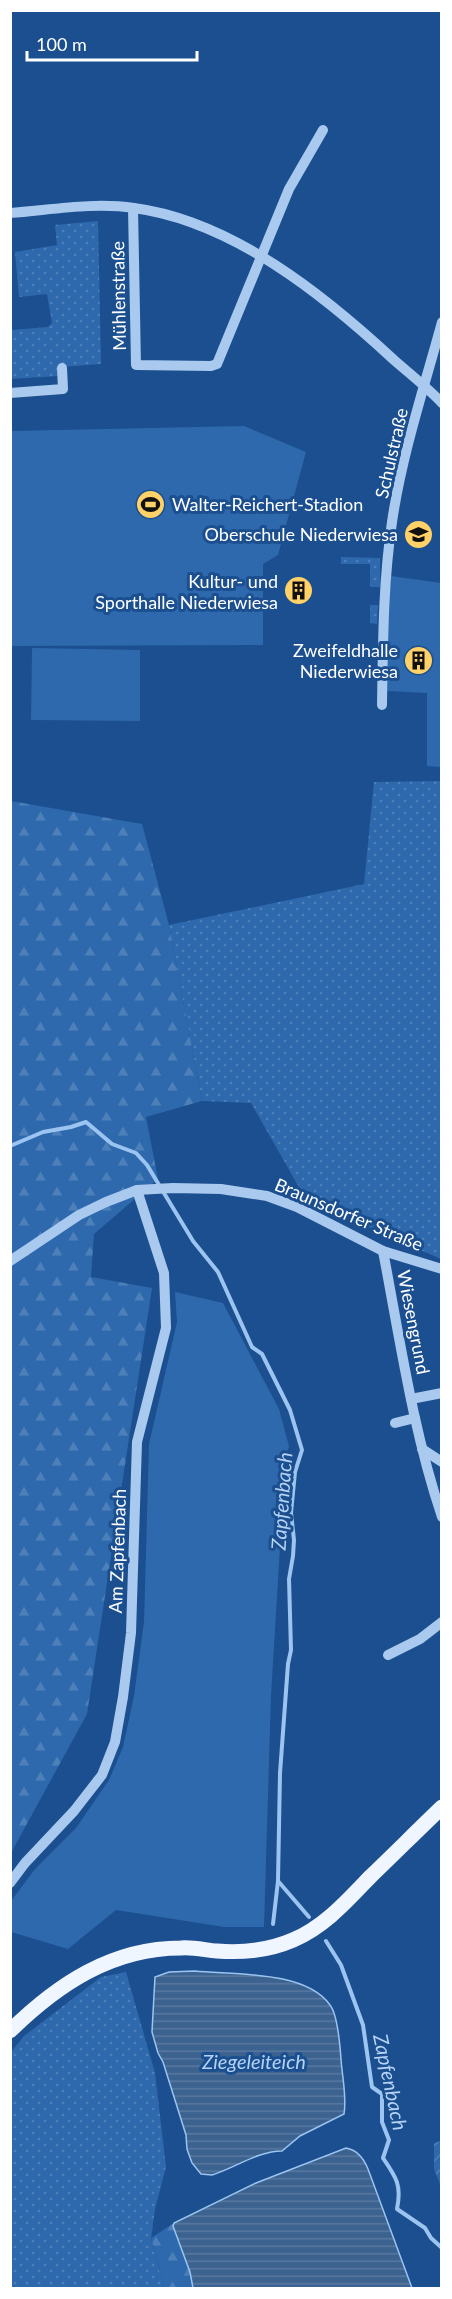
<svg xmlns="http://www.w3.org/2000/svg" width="452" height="2299" viewBox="0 0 452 2299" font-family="Lato,sans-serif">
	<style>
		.grass { fill: url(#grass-dots) }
		.forest { fill: url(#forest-firs) }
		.park { fill: #2e69ad }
		.garden { fill: url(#garden-furrows) }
		.water { fill: url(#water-rules); stroke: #9cc4f0; stroke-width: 1.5 }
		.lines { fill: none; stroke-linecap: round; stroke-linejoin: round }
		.stream { stroke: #9cc4f0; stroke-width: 4 }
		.minor { stroke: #a9c9ee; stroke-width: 10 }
		.major { stroke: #f0f6ff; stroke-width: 15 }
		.labels { text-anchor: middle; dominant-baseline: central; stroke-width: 6; stroke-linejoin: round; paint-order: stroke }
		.street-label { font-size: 18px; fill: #fff; stroke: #1b4f8f }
		.poi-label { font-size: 18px; fill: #fff; stroke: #1b4f8f; text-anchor: end }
		.water-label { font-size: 20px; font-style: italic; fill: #b5d3f5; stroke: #1b4f8f }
	</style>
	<defs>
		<pattern id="grass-dots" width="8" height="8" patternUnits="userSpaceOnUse" patternTransform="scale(1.5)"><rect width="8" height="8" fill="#2e69ad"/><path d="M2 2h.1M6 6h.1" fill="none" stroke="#4d80b9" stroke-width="1.8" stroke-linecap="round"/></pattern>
		<pattern id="forest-firs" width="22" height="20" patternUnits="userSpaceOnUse" patternTransform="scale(1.5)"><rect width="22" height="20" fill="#2e69ad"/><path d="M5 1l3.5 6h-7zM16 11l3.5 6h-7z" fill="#4d80b9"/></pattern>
		<pattern id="garden-furrows" width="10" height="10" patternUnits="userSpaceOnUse" patternTransform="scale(1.5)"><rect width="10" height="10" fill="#2e69ad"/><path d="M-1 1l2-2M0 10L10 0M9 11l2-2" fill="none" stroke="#4d80b9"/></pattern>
		<pattern id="water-rules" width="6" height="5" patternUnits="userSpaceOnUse" patternTransform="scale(1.5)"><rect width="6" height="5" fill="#3c6290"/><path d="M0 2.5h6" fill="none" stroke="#597aa1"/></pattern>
	</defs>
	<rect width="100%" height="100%" fill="#1b4f8f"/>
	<g class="grass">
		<path d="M 98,221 L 101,364 L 60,367 L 58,376 L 11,379 L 11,330 L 48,327 L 52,323 L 47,294 L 19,297 L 15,252 L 57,245 L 55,225 Z"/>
		<path d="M 341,557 L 380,558 L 380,587 L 370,587 L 370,564 L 341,564 Z"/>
		<path d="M 370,605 L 378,605 L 377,624 L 370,623 Z"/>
		<path d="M 441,781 L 442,781 L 441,1259 L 314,1203 L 304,1196 L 251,1103 L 202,1101 L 169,925 L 364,884 L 374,782 Z"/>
		<path d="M 126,1972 L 155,2073 L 166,2167 L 155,2209 L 151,2239 L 164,2288 L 11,2288 L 11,2052 L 24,2036 L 101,1977 Z"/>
	</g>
	<g class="forest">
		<path d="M 11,801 L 142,824 L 169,925 L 202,1101 L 146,1117 L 158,1179 L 94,1234 L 91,1277 L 152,1288 L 87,1714 L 11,1853 Z"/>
		<path d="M 174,2223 L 173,2226 L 190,2272 L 193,2288 L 164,2288 L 151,2238 Z"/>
	</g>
	<g class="park">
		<path d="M 244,426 L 306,452 L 278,555 L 263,564 L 263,645 L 11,646 L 11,431 Z"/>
		<path d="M 391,576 L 441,583 L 441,767 L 427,766 L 427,693 L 387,691 L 388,615 Z"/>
		<path d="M 32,648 L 140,650 L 140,721 L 31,720 Z"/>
		<path d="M 175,1292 L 223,1303 L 279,1409 L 289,1446 L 280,1481 L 281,1530 L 271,1696 L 264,1927 L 224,1927 L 116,1910 L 68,1949 L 11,1932 L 11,1901 L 35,1869 L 76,1828 L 109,1780 L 123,1747 L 134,1696 L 144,1622 L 149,1444 L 177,1322 Z"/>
	</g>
	<path class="garden" d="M 441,2141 L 442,2141 L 441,2187 L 434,2169 L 434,2143 Z"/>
	<g class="water">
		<path d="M 195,1971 C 233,1975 305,1970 330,2005 C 338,2015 340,2046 341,2059 C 342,2076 347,2097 344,2114 L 300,2136 L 282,2151 C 258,2151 235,2168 212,2175 L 201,2174 L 192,2163 L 187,2149 L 186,2135 L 163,2062 L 158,2053 L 152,2032 L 155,1977 L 169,1972 Z"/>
		<path d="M 346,2148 C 357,2150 364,2159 368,2169 L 412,2288 L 193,2288 L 190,2272 L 173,2226 L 174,2223 L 256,2183 Z"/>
	</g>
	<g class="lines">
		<g class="stream">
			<path d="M 10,1146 L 43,1132 L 71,1127 L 86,1122 L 112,1144 L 136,1153 L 147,1165 L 193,1241 L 218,1272 L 252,1347 L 262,1354 L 290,1410 L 302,1450 L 295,1472 L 291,1513 L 294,1540 L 293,1556 L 289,1579 L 291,1650 L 288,1664 L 280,1773 L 278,1881 L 309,1917"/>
			<path d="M 273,1924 L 278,1881"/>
			<path d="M 326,1941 L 341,1965 L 363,2025 L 372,2087 L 382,2094 L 382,2122 L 389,2140 L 383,2158 C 396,2177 402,2185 397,2209 L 425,2228 L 431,2238 L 442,2248"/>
			<path d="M 442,2271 L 442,2286"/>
		</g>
		<g class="minor">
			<path d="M 133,208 L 136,365 L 211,366 L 217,364 L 289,189 L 323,130"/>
			<path d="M 10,213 C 51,210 93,202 134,208 C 232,221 324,295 394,360 C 410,374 428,388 442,403"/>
			<path d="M 10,393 L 63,389 L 62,368"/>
			<path d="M 382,705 C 383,644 383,583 392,522 C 402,454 424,388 442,322"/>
			<path d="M 383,1251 C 400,1340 413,1431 442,1517"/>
			<path d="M 10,1261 L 79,1215 L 106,1202 L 137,1190 L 173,1188 L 221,1189 L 267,1196 L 297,1207 L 383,1251 L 442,1269"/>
			<path d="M 411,1399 L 442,1393"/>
			<path d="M 395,1423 L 415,1418"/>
			<path d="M 422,1449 L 442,1462"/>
			<path d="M 388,1655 L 420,1639 L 442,1622"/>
			<path d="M 10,1883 L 25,1863 L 74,1811 L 102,1775 L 115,1742 L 123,1697 L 131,1633 L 137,1442 L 166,1328 L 164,1273 L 137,1190"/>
		</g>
		<path class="major" d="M 10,2031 C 58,1984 112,1948 181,1948 C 193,1947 205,1950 217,1951 C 243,1953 270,1950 293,1940 C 324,1927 347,1901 370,1877 C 394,1854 418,1830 442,1807"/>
	</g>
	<defs>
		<symbol id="stadium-disc" viewBox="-11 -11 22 22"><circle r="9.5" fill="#ffd166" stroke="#1b4f8f"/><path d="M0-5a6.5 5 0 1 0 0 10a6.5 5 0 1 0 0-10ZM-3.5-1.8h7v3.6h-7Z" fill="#111"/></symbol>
		<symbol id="school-disc" viewBox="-11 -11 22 22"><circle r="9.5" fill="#ffd166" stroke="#1b4f8f"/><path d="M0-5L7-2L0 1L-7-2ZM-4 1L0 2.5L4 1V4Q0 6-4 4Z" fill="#111"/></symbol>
		<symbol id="building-disc" viewBox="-11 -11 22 22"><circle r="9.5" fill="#ffd166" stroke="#1b4f8f"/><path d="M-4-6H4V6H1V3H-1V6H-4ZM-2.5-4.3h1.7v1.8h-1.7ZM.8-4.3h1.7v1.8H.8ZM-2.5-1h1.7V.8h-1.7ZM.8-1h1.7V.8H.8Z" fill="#111"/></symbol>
	</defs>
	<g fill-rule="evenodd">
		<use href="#stadium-disc" x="134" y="488" width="33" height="33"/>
		<use href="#school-disc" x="402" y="518" width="33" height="33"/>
		<use href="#building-disc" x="282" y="574" width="33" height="33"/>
		<use href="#building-disc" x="402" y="644" width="33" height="33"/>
	</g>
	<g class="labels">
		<g class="street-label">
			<text transform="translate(118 296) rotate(-91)">Mühlenstraße</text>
			<text transform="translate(391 453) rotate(-77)">Schulstraße</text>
			<text transform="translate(349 1214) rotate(23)">Braunsdorfer Straße</text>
			<text transform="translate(414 1322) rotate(79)">Wiesengrund</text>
			<text transform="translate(117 1551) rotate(-88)">Am Zapfenbach</text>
		</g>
		<g class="poi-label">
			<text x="172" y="504" text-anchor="start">Walter-Reichert-Stadion</text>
			<text x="398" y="534">Oberschule Niederwiesa</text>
			<text x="278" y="581">Kultur- und<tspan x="278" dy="21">Sporthalle Niederwiesa</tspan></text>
			<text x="398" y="650">Zweifeldhalle<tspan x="398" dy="21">Niederwiesa</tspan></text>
		</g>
		<g class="water-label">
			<text transform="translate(281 1501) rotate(-86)">Zapfenbach</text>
			<text x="254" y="2061">Ziegeleiteich</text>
			<text transform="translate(391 2082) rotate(78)">Zapfenbach</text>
		</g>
	</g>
	<rect width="452" height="2299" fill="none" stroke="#ffffff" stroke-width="24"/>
	<path d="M27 51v9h170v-9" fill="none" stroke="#ffffff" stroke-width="3"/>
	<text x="36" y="51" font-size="18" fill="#ffffff" stroke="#1b4f8f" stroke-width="4.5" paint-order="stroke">100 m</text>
</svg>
